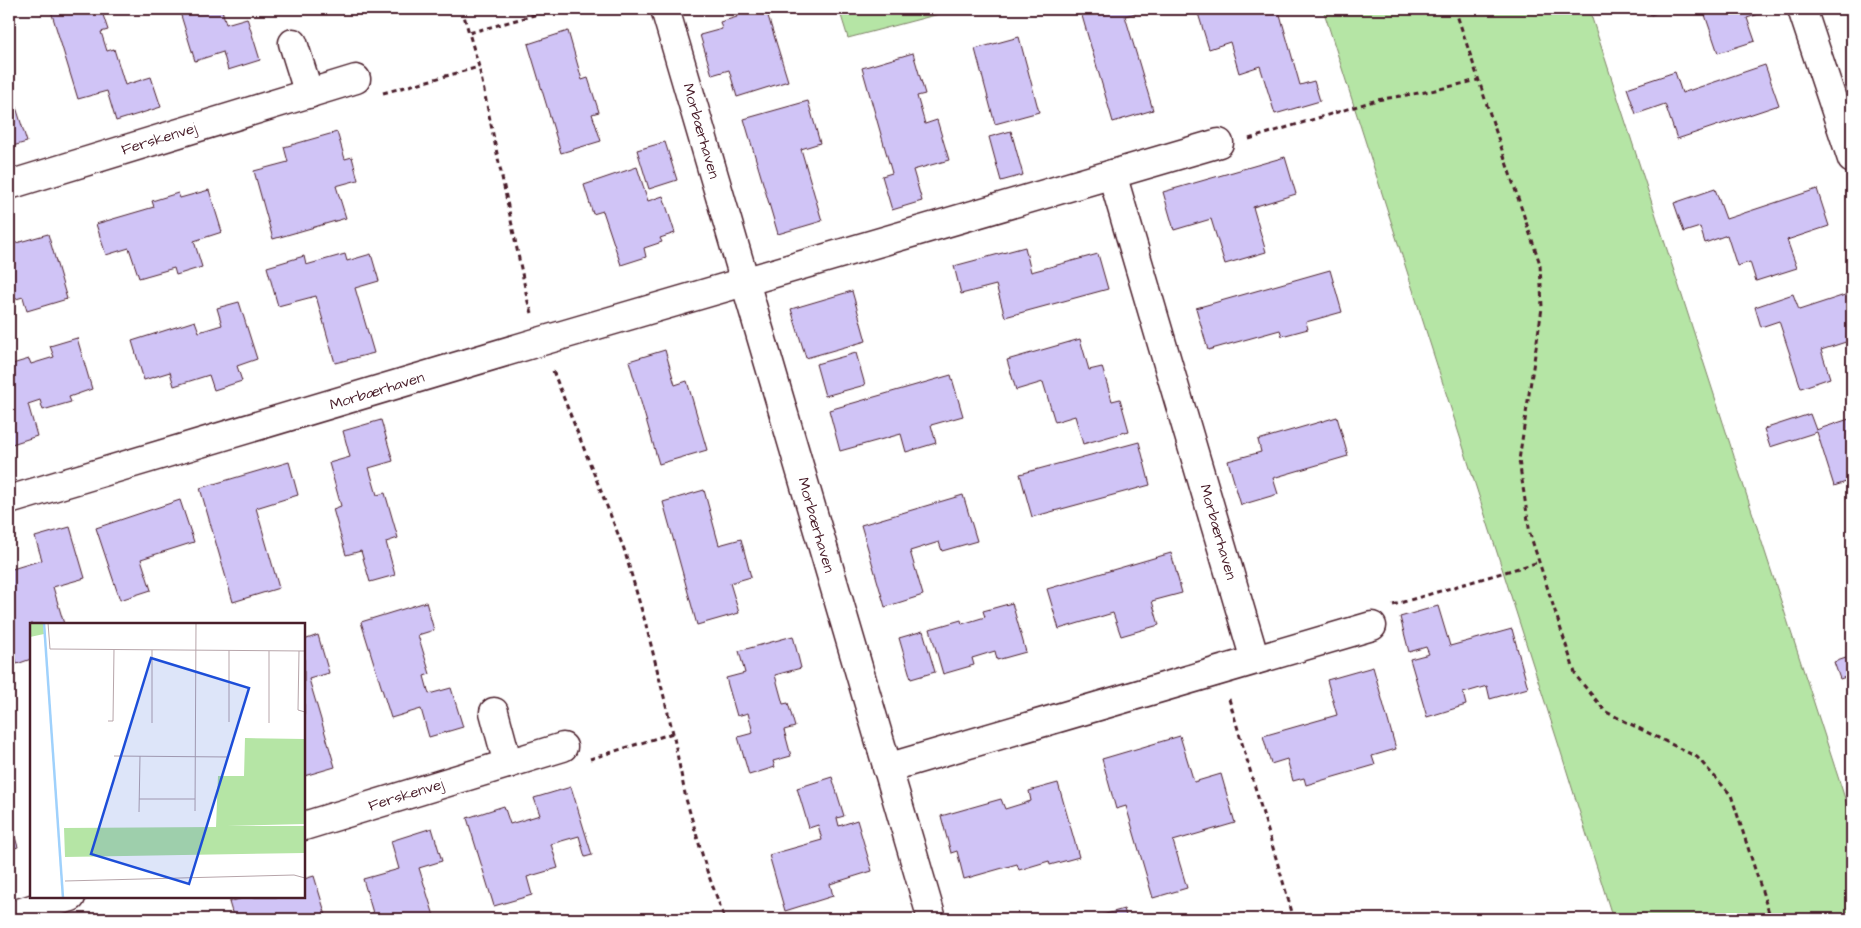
<svg xmlns="http://www.w3.org/2000/svg" width="1861" height="928" viewBox="0 0 1861 928" font-family="'Architects Daughter',sans-serif">
	<style>
		.green { fill: #b5e5a5; stroke: #808268 }
		.building { fill: #d0c4f6; stroke: #4a1f2b }
		.lines { fill: none; stroke-linecap: round; stroke-linejoin: round }
		.minor-casing { stroke: #4a1f2b; stroke-width: 31 }
		.path { stroke: #4a1f2b; stroke-width: 3; stroke-dasharray: 5 4; stroke-linecap: butt }
		.minor { stroke: #fff; stroke-width: 28 }
		.labels { text-anchor: middle; dominant-baseline: central; stroke-width: 4; stroke-linejoin: round; paint-order: stroke }
		.street-label { font-size: 15px; fill: #4a1f2b; stroke: #fff }
		.inset-river { fill: none; stroke: #9fd1fc; stroke-width: 2.5 }
		.inset-road { fill: none; stroke: #b7a5aa; stroke-width: 1 }
		.view { fill: #1d4ed8; fill-opacity: 0.15; stroke: #1d4ed8; stroke-width: 2.5 }
		.inset-edge { fill: none; stroke: #4a1f2b; stroke-width: 2.5 }
	</style>
	<rect width="100%" height="100%" fill="#fff"/>
	<filter id="ink" filterUnits="userSpaceOnUse"><feTurbulence type="fractalNoise" baseFrequency=".02" numOctaves="2"/><feDisplacementMap in="SourceGraphic" scale="10" xChannelSelector="R" yChannelSelector="G"/><feConvolveMatrix kernelMatrix="1 2 1 2 8 2 1 2 1" color-interpolation-filters="sRGB"/></filter>
	<g filter="url(#ink)">
		<g class="green">
			<path d="M 839,9 L 958,9 L 848,38 Z"/>
			<path d="M 1323,9 L 1589,9 L 1852,820 L 1852,919 L 1613,919 L 1559,746 Z"/>
		</g>
		<g class="building">
			<path d="M 59,9 L 101,9 L 108,30 L 101,32 L 107,51 L 114,49 L 125,85 L 151,77 L 161,107 L 116,121 L 107,91 L 78,99 L 51,11 Z"/>
			<path d="M 179,9 L 227,9 L 222,10 L 226,24 L 247,18 L 260,60 L 228,70 L 223,52 L 195,61 Z"/>
			<path d="M 734,9 L 785,9 L 786,10 L 768,16 L 788,81 L 737,97 L 729,70 L 712,75 L 700,35 L 722,29 L 720,22 L 737,17 Z"/>
			<path d="M 1080,9 L 1150,9 L 1125,16 L 1153,110 L 1113,122 Z"/>
			<path d="M 1200,9 L 1269,9 L 1270,13 L 1279,11 L 1300,85 L 1314,81 L 1320,101 L 1275,114 L 1260,66 L 1239,73 L 1230,42 L 1209,49 L 1197,10 Z"/>
			<path d="M 1649,9 L 1669,9 L 1651,15 Z"/>
			<path d="M 1703,9 L 1764,9 L 1765,12 L 1747,18 L 1755,41 L 1718,53 Z"/>
			<path d="M 568,31 L 582,80 L 588,78 L 599,112 L 592,114 L 601,141 L 561,153 L 528,44 Z"/>
			<path d="M 1019,37 L 1039,112 L 995,124 L 975,49 Z"/>
			<path d="M 913,53 L 925,94 L 917,96 L 925,124 L 937,120 L 949,160 L 913,170 L 922,201 L 892,210 L 882,176 L 892,173 L 862,68 Z"/>
			<path d="M 1765,65 L 1779,105 L 1677,139 L 1665,104 L 1636,114 L 1627,88 L 1675,72 L 1682,93 Z"/>
			<path d="M 808,101 L 820,143 L 801,149 L 822,221 L 778,234 L 744,119 Z"/>
			<path d="M 16,107 L 27,142 L 9,147 L 9,109 Z"/>
			<path d="M 1011,131 L 1023,175 L 1001,181 L 989,137 Z"/>
			<path d="M 337,132 L 345,159 L 352,157 L 358,180 L 336,186 L 346,218 L 273,239 L 254,171 L 288,162 L 284,147 Z"/>
			<path d="M 665,142 L 677,180 L 649,189 L 637,150 Z"/>
			<path d="M 1285,157 L 1296,194 L 1253,207 L 1266,252 L 1225,264 L 1211,219 L 1174,230 L 1163,192 Z"/>
			<path d="M 637,167 L 648,201 L 663,196 L 675,233 L 660,238 L 662,242 L 644,248 L 646,257 L 621,265 L 603,211 L 593,214 L 584,185 Z"/>
			<path d="M 1715,189 L 1726,219 L 1817,189 L 1829,226 L 1787,240 L 1797,268 L 1756,281 L 1750,262 L 1737,266 L 1727,235 L 1705,243 L 1700,227 L 1684,232 L 1674,203 Z"/>
			<path d="M 209,190 L 222,232 L 194,241 L 202,267 L 176,275 L 174,268 L 139,278 L 129,248 L 106,255 L 96,224 L 154,207 L 152,201 L 178,193 L 180,198 Z"/>
			<path d="M 48,234 L 67,299 L 27,311 L 23,297 L 9,301 L 9,245 Z"/>
			<path d="M 1025,247 L 1031,272 L 1098,254 L 1108,289 L 1005,317 L 996,285 L 961,294 L 954,266 Z"/>
			<path d="M 345,254 L 347,261 L 371,254 L 379,281 L 355,288 L 374,353 L 335,363 L 316,296 L 278,306 L 267,267 L 304,256 L 306,265 Z"/>
			<path d="M 1330,270 L 1342,312 L 1306,322 L 1308,329 L 1282,336 L 1280,330 L 1208,350 L 1196,308 Z"/>
			<path d="M 852,291 L 866,341 L 806,358 L 791,309 Z"/>
			<path d="M 1793,294 L 1799,310 L 1848,294 L 1852,308 L 1852,340 L 1821,350 L 1830,378 L 1801,388 L 1779,321 L 1761,327 L 1755,307 Z"/>
			<path d="M 239,302 L 257,359 L 237,366 L 242,381 L 214,390 L 209,375 L 174,386 L 170,372 L 144,380 L 132,341 L 195,321 L 199,332 L 222,325 L 217,308 Z"/>
			<path d="M 77,338 L 92,389 L 69,397 L 71,402 L 43,410 L 40,400 L 28,404 L 37,436 L 9,445 L 9,365 L 29,359 L 31,364 L 54,357 L 50,346 Z"/>
			<path d="M 1080,339 L 1089,370 L 1102,367 L 1112,401 L 1120,399 L 1129,431 L 1083,444 L 1075,416 L 1055,422 L 1043,382 L 1016,390 L 1007,360 Z"/>
			<path d="M 665,350 L 675,385 L 687,381 L 707,450 L 659,464 L 629,361 Z"/>
			<path d="M 856,353 L 865,385 L 825,396 L 816,364 Z"/>
			<path d="M 951,375 L 963,416 L 931,425 L 936,443 L 906,452 L 901,434 L 840,451 L 829,410 Z"/>
			<path d="M 1810,414 L 1816,430 L 1852,418 L 1852,480 L 1834,486 L 1817,432 L 1770,447 L 1764,429 Z"/>
			<path d="M 1337,417 L 1348,456 L 1273,478 L 1278,494 L 1241,505 L 1228,461 L 1261,452 L 1258,440 Z"/>
			<path d="M 381,420 L 393,461 L 369,468 L 377,495 L 385,493 L 398,538 L 386,542 L 395,575 L 370,582 L 361,551 L 346,555 L 333,509 L 341,506 L 329,463 L 350,457 L 343,431 Z"/>
			<path d="M 1139,442 L 1150,485 L 1032,517 L 1020,474 Z"/>
			<path d="M 289,462 L 298,495 L 256,508 L 279,588 L 233,602 L 200,488 Z"/>
			<path d="M 704,490 L 719,545 L 741,539 L 751,577 L 730,583 L 739,613 L 697,625 L 663,502 Z"/>
			<path d="M 963,495 L 977,541 L 942,551 L 939,542 L 910,551 L 923,595 L 885,607 L 861,525 Z"/>
			<path d="M 180,500 L 194,542 L 141,559 L 151,590 L 120,600 L 96,528 Z"/>
			<path d="M 70,527 L 85,578 L 53,587 L 64,624 L 31,624 L 31,659 L 17,664 L 9,636 L 9,570 L 42,560 L 35,537 Z"/>
			<path d="M 1171,553 L 1182,593 L 1152,601 L 1159,625 L 1121,636 L 1113,613 L 1059,629 L 1047,589 Z"/>
			<path d="M 426,602 L 434,630 L 418,635 L 430,674 L 424,676 L 429,694 L 451,688 L 463,727 L 429,737 L 421,709 L 391,718 L 361,622 Z"/>
			<path d="M 1012,603 L 1026,652 L 997,660 L 995,651 L 972,658 L 974,665 L 943,674 L 930,629 L 961,620 L 962,624 L 985,617 L 983,611 Z"/>
			<path d="M 1438,606 L 1450,646 L 1512,629 L 1528,688 L 1490,699 L 1487,686 L 1463,693 L 1466,705 L 1427,717 L 1410,659 L 1429,654 L 1426,647 L 1409,652 L 1400,617 Z"/>
			<path d="M 923,631 L 935,672 L 911,679 L 899,638 Z"/>
			<path d="M 318,635 L 329,673 L 309,679 L 335,767 L 304,776 L 304,640 Z"/>
			<path d="M 793,636 L 801,668 L 775,675 L 783,704 L 788,703 L 795,727 L 784,730 L 791,756 L 773,761 L 775,767 L 749,775 L 738,737 L 753,733 L 748,713 L 737,716 L 726,678 L 745,673 L 739,651 Z"/>
			<path d="M 1852,656 L 1852,675 L 1840,679 L 1834,662 Z"/>
			<path d="M 1373,667 L 1396,749 L 1372,756 L 1375,765 L 1306,785 L 1304,778 L 1293,781 L 1287,759 L 1271,764 L 1263,736 L 1337,715 L 1327,680 Z"/>
			<path d="M 1180,736 L 1194,782 L 1221,774 L 1235,823 L 1173,841 L 1187,888 L 1153,898 L 1126,806 L 1116,809 L 1102,759 Z"/>
			<path d="M 832,777 L 844,816 L 837,818 L 839,826 L 857,820 L 872,871 L 830,884 L 833,896 L 785,911 L 769,855 L 822,840 L 818,825 L 809,828 L 797,788 Z"/>
			<path d="M 1058,783 L 1079,857 L 1050,865 L 1049,861 L 1019,870 L 1017,864 L 964,879 L 957,851 L 951,853 L 941,816 L 1001,799 L 1005,809 L 1031,801 L 1029,791 Z"/>
			<path d="M 571,787 L 592,855 L 585,857 L 579,836 L 551,844 L 558,868 L 527,877 L 532,895 L 494,906 L 467,818 L 504,806 L 510,824 L 540,815 L 534,798 Z"/>
			<path d="M 9,818 L 18,847 L 9,850 Z"/>
			<path d="M 432,828 L 442,861 L 419,868 L 435,919 L 366,919 L 365,916 L 373,913 L 363,879 L 399,869 L 391,841 Z"/>
			<path d="M 314,876 L 327,919 L 234,919 L 229,902 L 246,897 L 304,897 L 304,879 Z"/>
			<path d="M 1124,909 L 1127,919 L 1088,919 Z"/>
		</g>
		<g class="lines">
			<defs>
				<g id="minor">
					<path d="M 665,9 L 932,919"/>
					<path d="M 1802,9 L 1852,159"/>
					<path d="M 293,43 L 309,94"/>
					<path d="M 1112,174 L 1255,660"/>
					<path d="M 9,185 L 356,79"/>
					<path d="M 9,500 L 542,341 L 1219,143"/>
					<path d="M 494,712 L 508,764"/>
					<path d="M 887,768 L 1372,626"/>
					<path d="M 304,826 L 563,747"/>
					<path d="M 9,916 L 71,897"/>
				</g>
			</defs>
			<use href="#minor" class="minor-casing"/>
			<g class="path">
				<path d="M 462,9 L 469,33"/>
				<path d="M 1455,9 L 1540,264 L 1542,308 L 1519,460 L 1530,534 L 1576,676 L 1606,712 L 1697,757 L 1731,795 L 1771,919"/>
				<path d="M 383,93 L 479,67"/>
				<path d="M 1249,139 L 1377,100 L 1431,91 L 1478,80"/>
				<path d="M 532,313 L 528,302 L 479,67 L 469,33 L 556,9"/>
				<path d="M 553,371 L 624,549 L 646,625 L 673,733 L 686,799 L 707,871 L 725,919"/>
				<path d="M 1393,605 L 1539,562"/>
				<path d="M 1229,699 L 1294,919"/>
				<path d="M 590,759 L 673,733"/>
			</g>
			<use href="#minor" class="minor"/>
		</g>
	</g>
	<g class="labels">
		<g class="street-label">
			<text transform="translate(701 131) rotate(74)">Morbærhaven</text>
			<text transform="translate(159 139) rotate(-17)">Ferskenvej</text>
			<text transform="translate(377 391) rotate(-17)">Morbærhaven</text>
			<text transform="translate(816 525) rotate(74)">Morbærhaven</text>
			<text transform="translate(1218 532) rotate(74)">Morbærhaven</text>
			<text transform="translate(406 795) rotate(-17)">Ferskenvej</text>
		</g>
	</g>
	<g transform="translate(30 623)">
		<rect width="275" height="275" fill="#fff"/>
		<path d="M 0,0 L 13,0 L 14,11 L 0,14 ZM 215,115 L 275,116 L 275,201 L 197,203 L 275,203 L 275,230 L 35,234 L 34,205 L 186,204 L 188,153 L 214,153 Z" fill="#b5e5a5"/>
		<path class="inset-river" d="M 14,0 L 33,275"/>
		<path class="inset-road" d="M 18,0 L 20,26 L 275,28M 269,28 L 268,87 L 275,89M 78,98 L 83,98 L 84,26M 199,99 L 199,27M 122,100 L 122,27M 239,100 L 239,28M 84,133 L 199,134M 109,176 L 165,176M 165,188 L 166,0M 109,189 L 110,133M 35,258 L 264,252 L 275,255"/>
		<path class="view" d="M 121,35 L 219,65 L 159,261 L 61,231 Z"/>
		<rect width="275" height="275" class="inset-edge"/>
	</g>
	<rect width="1861" height="928" fill="none" stroke="#fff" stroke-width="30"/>
	<rect x="15" y="15" width="1831" height="898" fill="none" stroke="#4a1f2b" stroke-width="2" filter="url(#ink)"/>
</svg>
